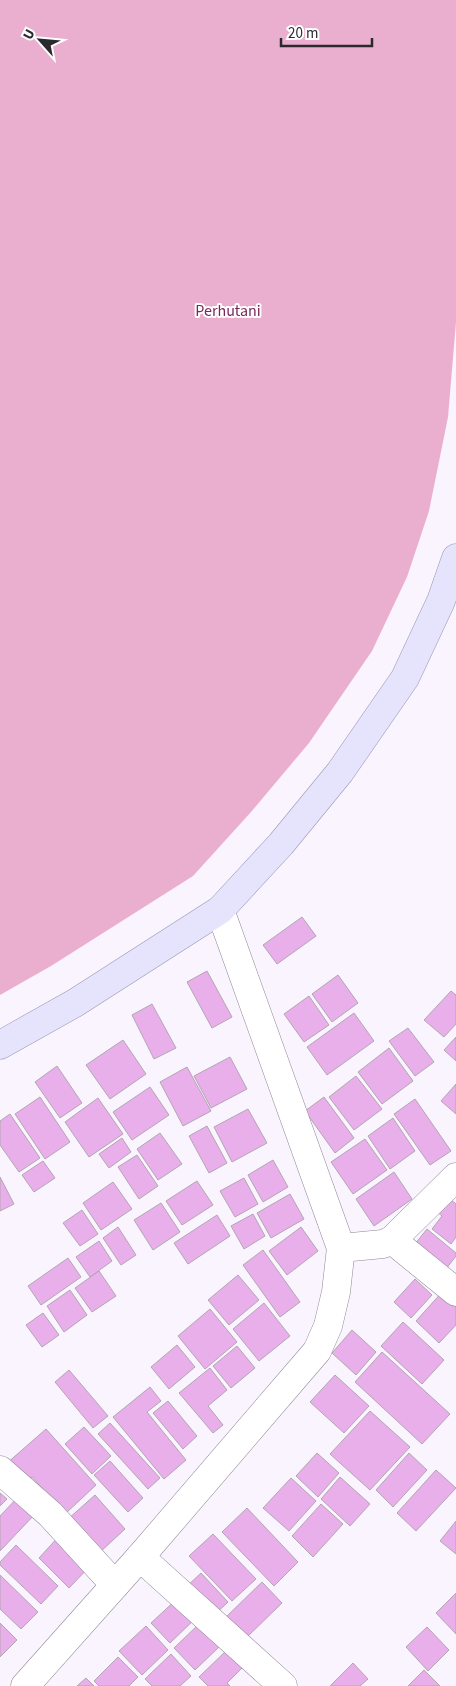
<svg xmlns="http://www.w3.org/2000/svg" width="456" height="1686" viewBox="0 0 456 1686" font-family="'Source Sans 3',sans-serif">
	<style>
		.green { fill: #eaafcf }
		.building { fill: #e9afea; stroke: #b2a6b2 }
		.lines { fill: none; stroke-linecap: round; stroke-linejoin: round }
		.minor-casing { stroke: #8f8896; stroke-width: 29 }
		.major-casing { stroke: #9a96b3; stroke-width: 29 }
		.minor { stroke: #fff; stroke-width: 28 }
		.major { stroke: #e6e4fc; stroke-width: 28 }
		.labels { text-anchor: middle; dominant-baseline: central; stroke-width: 4; stroke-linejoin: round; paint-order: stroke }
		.park-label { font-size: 16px; fill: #7b265c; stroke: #fff }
	</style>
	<rect width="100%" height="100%" fill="#f9f4fd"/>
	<path class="green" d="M 0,0 L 456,0 L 456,322 L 448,417 L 429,511 L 407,577 L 372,651 L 309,743 L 251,812 L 193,876 L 51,966 L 0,995 Z"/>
	<g class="building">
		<path d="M 302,917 L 316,936 L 277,964 L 263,945 Z"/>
		<path d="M 207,971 L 232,1017 L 212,1028 L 187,982 Z"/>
		<path d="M 338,975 L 358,1003 L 332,1022 L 312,994 Z"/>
		<path d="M 451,991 L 456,995 L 456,1024 L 444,1037 L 424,1020 Z"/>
		<path d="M 309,996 L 329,1025 L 304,1042 L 284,1014 Z"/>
		<path d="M 152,1004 L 176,1048 L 154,1059 L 132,1015 Z"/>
		<path d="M 354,1013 L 374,1041 L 327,1075 L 307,1047 Z"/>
		<path d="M 408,1028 L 434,1062 L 415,1076 L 389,1041 Z"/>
		<path d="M 456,1037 L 456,1061 L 444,1050 Z"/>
		<path d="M 123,1040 L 146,1074 L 110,1099 L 86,1065 Z"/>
		<path d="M 389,1048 L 413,1081 L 382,1104 L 358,1072 Z"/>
		<path d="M 230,1057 L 247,1089 L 211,1108 L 194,1076 Z"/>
		<path d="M 57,1066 L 82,1103 L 60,1118 L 35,1082 Z"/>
		<path d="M 187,1067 L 211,1111 L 183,1126 L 160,1082 Z"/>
		<path d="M 356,1076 L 382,1109 L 354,1130 L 329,1097 Z"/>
		<path d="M 456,1084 L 456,1114 L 441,1101 Z"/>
		<path d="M 150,1087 L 169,1115 L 132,1140 L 113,1112 Z"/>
		<path d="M 40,1097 L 70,1142 L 45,1159 L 15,1114 Z"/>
		<path d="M 324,1097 L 354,1138 L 335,1153 L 305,1111 Z"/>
		<path d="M 98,1098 L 123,1134 L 89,1157 L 65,1122 Z"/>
		<path d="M 415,1099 L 451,1151 L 430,1165 L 394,1114 Z"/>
		<path d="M 248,1109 L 267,1143 L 232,1162 L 214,1127 Z"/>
		<path d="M 10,1114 L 40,1158 L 19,1172 L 0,1145 L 0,1121 Z"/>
		<path d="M 393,1118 L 415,1151 L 390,1169 L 368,1136 Z"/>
		<path d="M 207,1126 L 227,1163 L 209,1173 L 189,1136 Z"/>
		<path d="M 160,1133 L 182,1164 L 158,1180 L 137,1149 Z"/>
		<path d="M 122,1138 L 131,1152 L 109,1168 L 99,1154 Z"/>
		<path d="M 365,1139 L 387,1170 L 353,1194 L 331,1162 Z"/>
		<path d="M 137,1155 L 158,1186 L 139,1199 L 118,1167 Z"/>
		<path d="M 273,1160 L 288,1187 L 263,1202 L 248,1175 Z"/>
		<path d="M 43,1161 L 55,1178 L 34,1192 L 22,1175 Z"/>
		<path d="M 394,1172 L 412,1199 L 374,1226 L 356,1199 Z"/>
		<path d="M 0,1177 L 14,1204 L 0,1211 Z"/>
		<path d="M 244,1178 L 258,1204 L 235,1217 L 220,1191 Z"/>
		<path d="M 197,1181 L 213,1205 L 182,1225 L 166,1201 Z"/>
		<path d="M 113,1182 L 132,1209 L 101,1230 L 83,1203 Z"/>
		<path d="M 290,1194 L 304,1219 L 271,1238 L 257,1213 Z"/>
		<path d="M 445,1195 L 456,1204 L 456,1237 L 451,1244 L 432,1229 L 442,1216 L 434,1209 Z"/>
		<path d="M 161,1203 L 180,1232 L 153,1250 L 134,1220 Z"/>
		<path d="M 82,1210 L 98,1234 L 80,1246 L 63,1223 Z"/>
		<path d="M 253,1214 L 265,1236 L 244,1249 L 231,1226 Z"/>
		<path d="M 217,1215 L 230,1236 L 188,1264 L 174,1243 Z"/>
		<path d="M 118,1227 L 136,1255 L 121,1265 L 103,1238 Z"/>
		<path d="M 301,1227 L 318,1251 L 287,1275 L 269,1251 Z"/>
		<path d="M 427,1229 L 456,1253 L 456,1256 L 446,1269 L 415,1244 Z"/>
		<path d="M 99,1241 L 112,1261 L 90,1277 L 76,1257 Z"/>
		<path d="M 263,1250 L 300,1302 L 280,1317 L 243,1265 Z"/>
		<path d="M 68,1258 L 81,1277 L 41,1305 L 28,1286 Z"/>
		<path d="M 99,1271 L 116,1296 L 92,1312 L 75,1288 Z"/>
		<path d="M 238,1275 L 259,1300 L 229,1325 L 208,1300 Z"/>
		<path d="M 415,1279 L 432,1295 L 411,1318 L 394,1302 Z"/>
		<path d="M 70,1290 L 87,1315 L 64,1332 L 47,1306 Z"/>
		<path d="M 444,1290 L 456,1301 L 456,1325 L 439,1343 L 416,1321 Z"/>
		<path d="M 264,1303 L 290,1336 L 259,1361 L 233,1329 Z"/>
		<path d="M 210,1309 L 237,1342 L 205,1369 L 178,1336 Z"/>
		<path d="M 43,1313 L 59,1335 L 42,1347 L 26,1325 Z"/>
		<path d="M 403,1322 L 444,1360 L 422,1384 L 381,1346 Z"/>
		<path d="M 352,1330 L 376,1352 L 356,1375 L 332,1353 Z"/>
		<path d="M 177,1345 L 195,1367 L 169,1389 L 151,1367 Z"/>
		<path d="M 237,1346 L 255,1368 L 231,1388 L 213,1366 Z"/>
		<path d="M 382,1352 L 450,1414 L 422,1444 L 355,1382 Z"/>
		<path d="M 210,1368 L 227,1390 L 208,1406 L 223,1425 L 213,1433 L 179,1393 Z"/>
		<path d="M 69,1370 L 108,1416 L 93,1428 L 55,1382 Z"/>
		<path d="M 335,1375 L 369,1406 L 344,1433 L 310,1402 Z"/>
		<path d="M 150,1387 L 161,1401 L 147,1412 L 186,1460 L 164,1479 L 113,1417 Z"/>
		<path d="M 168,1401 L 197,1436 L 183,1449 L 153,1413 Z"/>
		<path d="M 370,1411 L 410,1447 L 370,1490 L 330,1454 Z"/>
		<path d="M 110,1423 L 160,1478 L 148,1489 L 98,1434 Z"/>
		<path d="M 84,1427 L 111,1456 L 92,1474 L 65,1444 Z"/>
		<path d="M 46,1429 L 96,1485 L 65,1514 L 32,1477 L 24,1484 L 6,1464 Z"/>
		<path d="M 317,1453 L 339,1473 L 318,1497 L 296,1476 Z"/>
		<path d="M 409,1453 L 427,1470 L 393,1507 L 376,1490 Z"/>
		<path d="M 110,1461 L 143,1498 L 128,1512 L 94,1475 Z"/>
		<path d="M 436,1470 L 456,1488 L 416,1531 L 397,1513 Z"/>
		<path d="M 340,1477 L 370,1504 L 350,1526 L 321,1499 Z"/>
		<path d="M 291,1478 L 316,1501 L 289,1531 L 263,1508 Z"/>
		<path d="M 0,1493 L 7,1499 L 0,1506 Z"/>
		<path d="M 20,1495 L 37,1512 L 0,1551 L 0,1516 Z"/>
		<path d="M 95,1495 L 125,1529 L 98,1554 L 67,1520 Z"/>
		<path d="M 321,1504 L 343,1524 L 313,1557 L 292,1536 Z"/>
		<path d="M 247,1508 L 298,1562 L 274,1586 L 222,1532 Z"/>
		<path d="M 456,1521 L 456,1554 L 440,1541 Z"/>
		<path d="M 61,1534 L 92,1564 L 69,1588 L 39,1558 Z"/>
		<path d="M 213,1534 L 256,1579 L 232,1601 L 189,1556 Z"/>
		<path d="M 16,1545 L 58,1586 L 41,1604 L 0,1565 L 0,1562 Z"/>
		<path d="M 201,1573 L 228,1602 L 212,1617 L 184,1589 Z"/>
		<path d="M 0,1575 L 38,1612 L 21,1629 L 0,1609 Z"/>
		<path d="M 262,1582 L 282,1603 L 244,1640 L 224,1619 Z"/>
		<path d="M 456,1593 L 456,1634 L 436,1613 Z"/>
		<path d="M 179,1597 L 198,1616 L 170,1643 L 151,1623 Z"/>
		<path d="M 0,1623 L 17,1640 L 0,1657 Z"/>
		<path d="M 199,1624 L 220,1646 L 195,1670 L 174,1648 Z"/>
		<path d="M 146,1626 L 168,1650 L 142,1675 L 119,1651 Z"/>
		<path d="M 427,1627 L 449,1650 L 428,1671 L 406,1647 Z"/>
		<path d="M 228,1649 L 244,1666 L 227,1683 L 230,1686 L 208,1686 L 199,1677 Z"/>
		<path d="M 171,1654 L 191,1676 L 180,1686 L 152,1686 L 145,1679 Z"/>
		<path d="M 118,1657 L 138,1677 L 129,1686 L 99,1686 L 94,1681 Z"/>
		<path d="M 353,1663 L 368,1679 L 360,1686 L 330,1686 Z"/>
		<path d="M 424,1670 L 440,1686 L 408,1686 Z"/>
		<path d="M 86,1678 L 94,1686 L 77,1686 Z"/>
	</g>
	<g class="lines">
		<defs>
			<g id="minor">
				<path d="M 392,1240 L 456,1292"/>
				<path d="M 341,1248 L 383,1244 L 392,1240 L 456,1177"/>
				<path d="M 0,1470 L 50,1514 L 115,1585"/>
				<path d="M 140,1557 L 283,1686"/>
				<path d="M 25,1686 L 140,1557 L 317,1351 L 328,1326 L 336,1292 L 341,1248 L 220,910"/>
			</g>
			<path id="major" d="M 0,1045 L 75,1003 L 220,910 L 281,844 L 340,772 L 405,678 L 441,601 L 456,558"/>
		</defs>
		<use href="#minor" class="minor-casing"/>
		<use href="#major" class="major-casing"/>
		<use href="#minor" class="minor"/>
		<use href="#major" class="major"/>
	</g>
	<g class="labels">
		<g class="park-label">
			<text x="228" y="311">Perhutani</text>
		</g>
	</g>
	<g transform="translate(40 40) rotate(297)" stroke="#ffffff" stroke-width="4" paint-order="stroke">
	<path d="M0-4L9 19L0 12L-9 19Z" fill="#2b282e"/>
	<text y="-8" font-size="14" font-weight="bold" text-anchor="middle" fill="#2b282e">U</text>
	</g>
	<path d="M281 38v8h91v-8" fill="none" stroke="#2b282e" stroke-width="2.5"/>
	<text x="288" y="38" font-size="15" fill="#2b282e" stroke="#ffffff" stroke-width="4" paint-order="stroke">20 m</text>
</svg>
